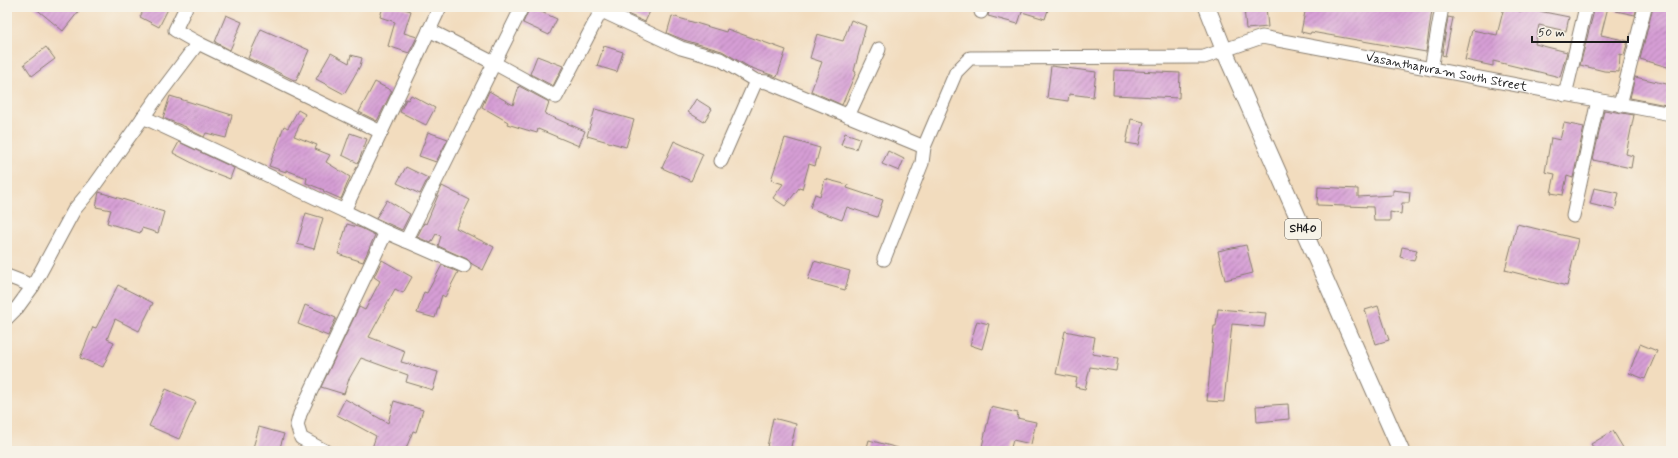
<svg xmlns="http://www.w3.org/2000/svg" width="1678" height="458" viewBox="0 0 1678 458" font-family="Mynerve,sans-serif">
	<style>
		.building { fill: url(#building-hatch) }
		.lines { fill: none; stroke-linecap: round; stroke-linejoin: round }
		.minor-casing { stroke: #877c6d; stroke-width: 15 }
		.major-casing { stroke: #877c6d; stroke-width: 18 }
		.minor { stroke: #fff; stroke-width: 13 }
		.major { stroke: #fff; stroke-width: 16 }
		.labels { text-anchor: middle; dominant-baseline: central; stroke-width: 3; stroke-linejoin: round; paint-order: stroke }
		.shield { fill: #f7f3e8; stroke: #5e5c59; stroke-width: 1 }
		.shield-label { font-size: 12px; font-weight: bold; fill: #1c1c1c }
		.street-label { font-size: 13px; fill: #1c1c1c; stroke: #f7f3e8 }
	</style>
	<defs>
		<pattern id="building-hatch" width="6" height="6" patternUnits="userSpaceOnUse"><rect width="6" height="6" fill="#d69ed5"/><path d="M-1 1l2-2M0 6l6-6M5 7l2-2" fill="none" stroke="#ad80ac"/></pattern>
	</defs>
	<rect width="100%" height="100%" fill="#f7f3e8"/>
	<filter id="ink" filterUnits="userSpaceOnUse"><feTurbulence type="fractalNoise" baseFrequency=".025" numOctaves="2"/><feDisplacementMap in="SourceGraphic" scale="8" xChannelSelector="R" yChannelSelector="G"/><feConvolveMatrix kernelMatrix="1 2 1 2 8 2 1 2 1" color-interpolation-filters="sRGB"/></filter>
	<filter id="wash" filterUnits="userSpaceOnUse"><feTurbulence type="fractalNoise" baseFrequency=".012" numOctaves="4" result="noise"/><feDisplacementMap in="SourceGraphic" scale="16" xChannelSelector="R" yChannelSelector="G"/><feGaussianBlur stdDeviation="0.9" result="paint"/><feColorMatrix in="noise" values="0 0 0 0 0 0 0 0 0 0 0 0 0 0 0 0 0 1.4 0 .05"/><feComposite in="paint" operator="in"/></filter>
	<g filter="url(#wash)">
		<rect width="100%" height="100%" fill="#f2dcbe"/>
		<g id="blocks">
			<g class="building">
				<path d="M 34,7 L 82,7 L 63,31 Z"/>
				<path d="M 145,7 L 169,7 L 159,27 L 140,17 Z"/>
				<path d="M 383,7 L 398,7 L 411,11 L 404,33 L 417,37 L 409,53 L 388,46 L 395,22 L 380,17 Z"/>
				<path d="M 530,7 L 557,19 L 549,35 L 523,23 Z"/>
				<path d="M 612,7 L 652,7 L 645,22 Z"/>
				<path d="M 990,7 L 1049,7 L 1045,19 L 1022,12 L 1018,24 L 988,16 Z"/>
				<path d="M 1250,7 L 1266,7 L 1268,27 L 1246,29 L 1244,8 Z"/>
				<path d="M 1306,7 L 1415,7 L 1432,10 L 1426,52 L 1311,32 L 1310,34 L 1301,32 Z"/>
				<path d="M 1504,7 L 1523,12 L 1524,8 L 1569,17 L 1566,31 L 1539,25 L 1535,44 L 1567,52 L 1560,77 L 1493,61 L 1493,66 L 1465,60 L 1472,30 L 1497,35 Z"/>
				<path d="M 1595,7 L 1608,7 L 1601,35 L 1628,41 L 1624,55 L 1620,54 L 1619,72 L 1604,71 L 1580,65 Z"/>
				<path d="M 1616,7 L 1637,7 L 1635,15 L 1616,11 Z"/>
				<path d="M 1653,7 L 1671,7 L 1671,68 L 1640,59 Z"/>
				<path d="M 226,15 L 242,22 L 230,50 L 215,42 Z"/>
				<path d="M 672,16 L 726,32 L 727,29 L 786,50 L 777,77 L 749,67 L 722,51 L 684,40 L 667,33 Z"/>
				<path d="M 1448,17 L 1453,18 L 1445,56 L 1442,55 Z"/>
				<path d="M 851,20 L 866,26 L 854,71 L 856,72 L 842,105 L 811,91 L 822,62 L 810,58 L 817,34 L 843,41 Z"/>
				<path d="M 261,29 L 309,50 L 296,81 L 248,58 Z"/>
				<path d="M 604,46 L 623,52 L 617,72 L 597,66 Z"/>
				<path d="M 46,47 L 55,59 L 32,76 L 24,64 Z"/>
				<path d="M 331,53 L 349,63 L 351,55 L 362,58 L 360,66 L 344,94 L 316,79 Z"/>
				<path d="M 537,56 L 563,66 L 553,86 L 530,74 Z"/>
				<path d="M 1051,66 L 1096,72 L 1093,97 L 1069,94 L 1068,101 L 1047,98 Z"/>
				<path d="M 1114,70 L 1180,73 L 1179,98 L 1113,95 Z"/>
				<path d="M 1635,77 L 1671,85 L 1671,106 L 1630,98 Z"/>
				<path d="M 375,82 L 392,91 L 377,121 L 359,112 Z"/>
				<path d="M 519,86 L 549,102 L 545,114 L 585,131 L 579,146 L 538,129 L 537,133 L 507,124 L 508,122 L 482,107 L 489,91 L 513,105 Z"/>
				<path d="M 411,95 L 435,108 L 426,125 L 400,112 L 406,99 L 408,100 Z"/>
				<path d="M 170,96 L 232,115 L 226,138 L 206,133 L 204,137 L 186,128 L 186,127 L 163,118 Z"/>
				<path d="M 696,99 L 712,109 L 704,122 L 688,112 Z"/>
				<path d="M 595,109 L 634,120 L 626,147 L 587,136 Z"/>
				<path d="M 298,110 L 305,114 L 294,136 L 317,145 L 315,149 L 330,155 L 326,162 L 350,177 L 341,199 L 323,191 L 324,190 L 306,183 L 307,178 L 286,170 L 286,172 L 269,166 L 284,126 L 288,128 Z"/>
				<path d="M 1604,110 L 1634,115 L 1626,154 L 1633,156 L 1631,168 L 1593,160 Z"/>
				<path d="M 1131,119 L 1144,122 L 1139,145 L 1126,143 Z"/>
				<path d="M 1564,123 L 1584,127 L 1573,178 L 1567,176 L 1563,195 L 1551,193 L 1555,174 L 1545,172 L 1551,138 L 1560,140 Z"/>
				<path d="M 428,132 L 448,139 L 436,162 L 419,156 Z"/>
				<path d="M 350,133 L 367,139 L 358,163 L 342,155 Z"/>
				<path d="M 845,133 L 860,138 L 856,149 L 841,145 Z"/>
				<path d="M 785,138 L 820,148 L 815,166 L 809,164 L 802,189 L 799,188 L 785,206 L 773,198 L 783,184 L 771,180 Z"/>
				<path d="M 674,141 L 703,154 L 691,181 L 662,168 Z"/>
				<path d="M 179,142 L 234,168 L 230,179 L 204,169 L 173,153 Z"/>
				<path d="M 888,151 L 904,159 L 899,171 L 882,164 Z"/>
				<path d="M 406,167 L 428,178 L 420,194 L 397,183 Z"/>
				<path d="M 825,179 L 848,185 L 847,188 L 883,200 L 877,217 L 847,207 L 842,220 L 810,208 L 815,194 L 820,196 Z"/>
				<path d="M 442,186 L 470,200 L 456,228 L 494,247 L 483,270 L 472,264 L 467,259 L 438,246 L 441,236 L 436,234 L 431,243 L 417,237 L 424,223 L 426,224 Z"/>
				<path d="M 1318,187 L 1358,189 L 1358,197 L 1393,195 L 1393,190 L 1410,192 L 1409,203 L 1402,203 L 1401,214 L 1390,212 L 1390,221 L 1374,221 L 1373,207 L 1317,205 Z"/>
				<path d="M 1594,188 L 1619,193 L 1615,210 L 1590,204 Z"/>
				<path d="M 99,192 L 164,212 L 158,233 L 142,228 L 140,233 L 107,223 L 111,210 L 96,207 Z"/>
				<path d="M 387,200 L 410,214 L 402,230 L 376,218 Z"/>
				<path d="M 306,213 L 323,218 L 314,249 L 297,244 Z"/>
				<path d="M 347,224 L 361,228 L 375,235 L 363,262 L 338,254 Z"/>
				<path d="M 1517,224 L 1578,239 L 1567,286 L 1505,270 Z"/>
				<path d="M 1246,245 L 1253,273 L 1225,280 L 1218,251 Z"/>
				<path d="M 1402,247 L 1417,250 L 1414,261 L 1400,257 Z"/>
				<path d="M 382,260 L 412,277 L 403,293 L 395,289 L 369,337 L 405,351 L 401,362 L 438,372 L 433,390 L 406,382 L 408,375 L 361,358 L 349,379 L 344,394 L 321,387 L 359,307 L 365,310 L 380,281 L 374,277 Z"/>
				<path d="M 814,261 L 850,271 L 845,290 L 808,280 Z"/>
				<path d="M 442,265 L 458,272 L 445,297 L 442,295 L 435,318 L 417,313 L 424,292 L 427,293 Z"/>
				<path d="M 118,285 L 153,303 L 139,331 L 115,319 L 107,339 L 114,342 L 103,367 L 80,358 L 93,327 L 96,328 Z"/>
				<path d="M 305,305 L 336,318 L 328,336 L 298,324 Z"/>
				<path d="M 1378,306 L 1389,340 L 1376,344 L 1365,310 Z"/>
				<path d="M 1218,309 L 1266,313 L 1264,327 L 1232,324 L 1224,402 L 1207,401 L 1214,326 L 1216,326 Z"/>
				<path d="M 977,321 L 989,324 L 982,349 L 970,345 Z"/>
				<path d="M 1065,331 L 1095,337 L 1092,354 L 1118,358 L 1116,371 L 1090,367 L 1085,389 L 1075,387 L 1077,378 L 1056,374 Z"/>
				<path d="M 1640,344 L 1657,351 L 1645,379 L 1629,373 Z"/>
				<path d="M 166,389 L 196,402 L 179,439 L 149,426 Z"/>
				<path d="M 345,399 L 388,423 L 394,401 L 423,410 L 416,432 L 413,431 L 405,451 L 371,451 L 376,436 L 337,415 Z"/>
				<path d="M 1288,404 L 1289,419 L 1257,422 L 1256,406 Z"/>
				<path d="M 991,407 L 1018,413 L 1017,418 L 1036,422 L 1031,444 L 1013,440 L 1010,451 L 981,451 Z"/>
				<path d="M 773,418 L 796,424 L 790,451 L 767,447 Z"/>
				<path d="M 259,427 L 284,434 L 279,451 L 252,451 Z"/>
				<path d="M 1613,431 L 1625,451 L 1595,451 L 1591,444 Z"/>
				<path d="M 869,440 L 898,448 L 897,451 L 866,451 Z"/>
			</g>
		</g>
	</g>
	<g filter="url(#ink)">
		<use href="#blocks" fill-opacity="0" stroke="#877c6d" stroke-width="1"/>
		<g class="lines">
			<defs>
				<g id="minor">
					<path d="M 186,7 L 175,30 L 198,43 L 381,132"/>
					<path d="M 602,11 L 681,48 L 720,59 L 756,81 L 767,82 L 924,147"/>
					<path d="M 981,12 L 982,7"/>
					<path d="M 429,30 L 494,63 L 556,97 L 603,7"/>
					<path d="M 1431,69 L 1442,7"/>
					<path d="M 1565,95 L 1586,7"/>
					<path d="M 1620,105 L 1645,7"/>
					<path d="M 848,116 L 879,49"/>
					<path d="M 143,117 L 344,211 L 386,232 L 464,266"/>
					<path d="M 721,161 L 756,81"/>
					<path d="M 344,211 L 440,7"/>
					<path d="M 1573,216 L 1598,100"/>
					<path d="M 406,241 L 522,7"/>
					<path id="s1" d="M 884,259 L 922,163 L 924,147 L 956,72 L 970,58 L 1204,57 L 1262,37 L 1671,114"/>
					<path d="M 7,276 L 33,286"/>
					<path d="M 7,318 L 17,308 L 33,286 L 74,210 L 94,186 L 164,88 L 198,43"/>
					<path d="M 325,451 L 301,438 L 297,425 L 300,414 L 386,232"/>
				</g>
				<path id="major" d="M 1207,7 L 1224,50 L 1401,451"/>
			</defs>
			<use href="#minor" class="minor-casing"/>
			<use href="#major" class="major-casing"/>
			<use href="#minor" class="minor"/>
			<use href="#major" class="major"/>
		</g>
	</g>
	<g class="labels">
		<rect class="shield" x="1285" y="219" width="36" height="20" rx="3"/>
		<g class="shield-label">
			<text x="1303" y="229">SH40</text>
		</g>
		<g class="street-label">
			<text stroke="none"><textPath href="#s1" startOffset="704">Vasanthapuram South Street</textPath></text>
		</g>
	</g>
	<rect width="1678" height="458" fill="none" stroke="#f7f3e8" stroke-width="24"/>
	<path d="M1532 36v6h96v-6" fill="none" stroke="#1c1c1c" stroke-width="2"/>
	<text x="1538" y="36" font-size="12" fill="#1c1c1c" stroke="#f7f3e8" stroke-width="3" paint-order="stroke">50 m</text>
</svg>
